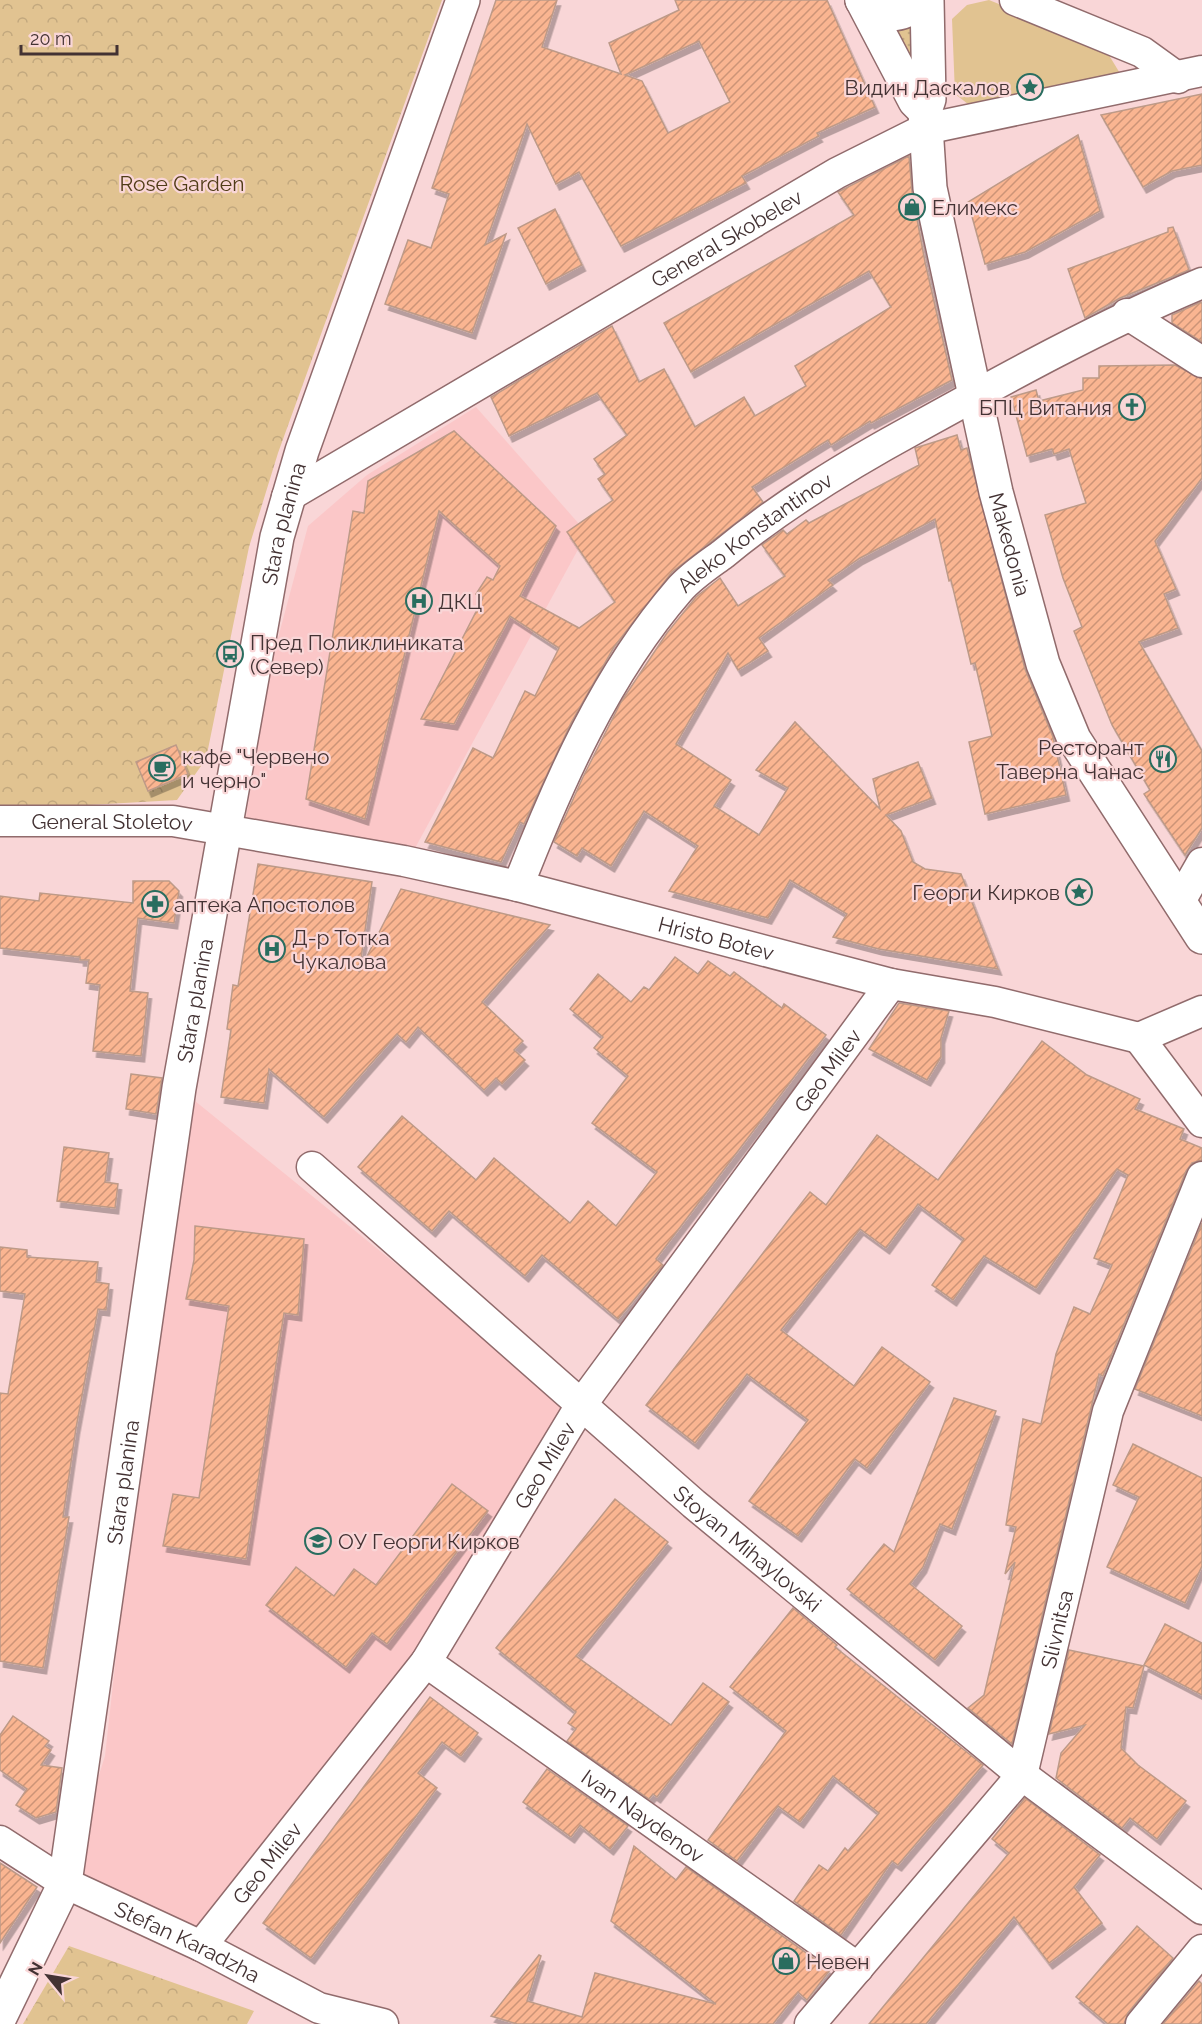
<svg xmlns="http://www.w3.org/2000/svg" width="1202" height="2024" viewBox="0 0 1202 2024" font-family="Raleway,sans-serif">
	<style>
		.built { fill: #fbc7c8 }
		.grass { fill: url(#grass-dots) }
		.forest { fill: url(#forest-crowns) }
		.garden { fill: #e1c391 }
		.building { fill: url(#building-hatch); stroke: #bd9a88; stroke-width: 1.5; fill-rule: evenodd; filter: url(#shadow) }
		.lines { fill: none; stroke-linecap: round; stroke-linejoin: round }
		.street-casing { stroke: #916b6c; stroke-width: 33 }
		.secondary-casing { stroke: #916b6c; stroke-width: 36 }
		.street { stroke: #fff; stroke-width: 30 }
		.secondary { stroke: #fff; stroke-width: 33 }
		.labels { text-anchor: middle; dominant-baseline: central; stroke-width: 4.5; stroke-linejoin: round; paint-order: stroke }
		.poi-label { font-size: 21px; fill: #433233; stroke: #f9d6d7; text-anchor: start }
		.park-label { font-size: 21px; fill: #503c17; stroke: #f9d6d7 }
		.street-label { font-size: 21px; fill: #433233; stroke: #f9d6d7 }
	</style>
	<defs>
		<pattern id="grass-dots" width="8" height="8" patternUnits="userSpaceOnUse" patternTransform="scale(1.5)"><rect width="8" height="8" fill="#e1c391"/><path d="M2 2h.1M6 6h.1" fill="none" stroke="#c2a87e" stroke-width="1.8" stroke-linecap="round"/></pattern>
		<pattern id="forest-crowns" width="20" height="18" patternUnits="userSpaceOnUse" patternTransform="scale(1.5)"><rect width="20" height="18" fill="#e1c391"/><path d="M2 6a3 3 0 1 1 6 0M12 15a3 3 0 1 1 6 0" fill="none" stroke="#c2a87e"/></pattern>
		<pattern id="building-hatch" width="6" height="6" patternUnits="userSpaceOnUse" patternTransform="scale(1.5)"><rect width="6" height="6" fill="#fab591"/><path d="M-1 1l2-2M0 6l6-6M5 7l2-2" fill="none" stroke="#cc9477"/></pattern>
		<filter id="shadow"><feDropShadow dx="3.5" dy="6" stdDeviation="0" flood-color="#0004"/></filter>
	</defs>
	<rect width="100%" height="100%" fill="#f9d6d7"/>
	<g class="built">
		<path d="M 476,407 L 587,533 L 414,850 L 246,817 L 270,668 L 308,526 L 367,475 Z"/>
		<path d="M 179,1088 L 587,1419 L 201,1946 L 65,1883 L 105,1756 Z"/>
	</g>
	<path class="grass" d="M 923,21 L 926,83 L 891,30 Z"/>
	<g class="forest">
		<path d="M 0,0 L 442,0 L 278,453 L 249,547 L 206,759 L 177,800 L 0,810 Z"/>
		<path d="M 69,1946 L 254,2011 L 247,2024 L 23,2024 Z"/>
	</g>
	<path class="garden" d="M 989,0 L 1104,47 L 1121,75 L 968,104 L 955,94 L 952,19 L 967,5 Z"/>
	<g class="building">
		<path d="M 496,0 L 557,0 L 542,47 L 621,74 L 609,43 L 679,10 L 675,0 L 827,0 L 875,107 L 817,133 L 819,136 L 742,176 L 746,183 L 621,246 L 579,172 L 556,184 L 527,124 L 485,245 L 506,234 L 472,333 L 385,304 L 408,240 L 431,248 L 449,194 L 432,188 ZM 699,41 L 730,102 L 668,133 L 642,81 L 625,75 Z"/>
		<path d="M 1202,94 L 1202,165 L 1172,171 L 1143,187 L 1101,115 Z"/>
		<path d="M 1078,135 L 1100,211 L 1025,252 L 985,264 L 968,202 Z"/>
		<path d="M 909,156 L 912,192 L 925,262 L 952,380 L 871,423 L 870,421 L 831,445 L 828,440 L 752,487 L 763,502 L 672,572 L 614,647 L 571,723 L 524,824 L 520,822 L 501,862 L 425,842 L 473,748 L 493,758 L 525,691 L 535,696 L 559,648 L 510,616 L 454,724 L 421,719 L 483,598 L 476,594 L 487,577 L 493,580 L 500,566 L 439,511 L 365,819 L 306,799 L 353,511 L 364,513 L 368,481 L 454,431 L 556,526 L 520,596 L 579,628 L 615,602 L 567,532 L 613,500 L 598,479 L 605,474 L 594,459 L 627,435 L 597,393 L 509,436 L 491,397 L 612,326 L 639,382 L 664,369 L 695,427 L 744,397 L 755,416 L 806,386 L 795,366 L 891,307 L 869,271 L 691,372 L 664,323 L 854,215 L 838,192 Z"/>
		<path d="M 555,209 L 582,265 L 546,284 L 518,228 Z"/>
		<path d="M 1173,227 L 1189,270 L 1120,298 L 1085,318 L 1068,269 L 1168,232 L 1168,228 Z"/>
		<path d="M 1201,302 L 1202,304 L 1202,342 L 1172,323 L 1172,315 Z"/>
		<path d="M 1175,365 L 1202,379 L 1202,478 L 1155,541 L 1176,589 L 1164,594 L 1178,628 L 1139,642 L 1202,751 L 1202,828 L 1185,855 L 1144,794 L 1150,790 L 1112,725 L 1074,631 L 1082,627 L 1063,578 L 1045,515 L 1086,503 L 1069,449 L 1054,454 L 1052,449 L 1027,456 L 1011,397 L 1036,390 L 1039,401 L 1083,390 L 1083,378 L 1099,378 L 1099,366 Z"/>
		<path d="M 957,435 L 961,450 L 967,448 L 1025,669 L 1053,737 L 1066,795 L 985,814 L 969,742 L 992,736 L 975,663 L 971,664 L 951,580 L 949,581 L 935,519 L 860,558 L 828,580 L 833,585 L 759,638 L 768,651 L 738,670 L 728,653 L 676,744 L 731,780 L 714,806 L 759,835 L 788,788 L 756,770 L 795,722 L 880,809 L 873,779 L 918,762 L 932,798 L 886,815 L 901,831 L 913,862 L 925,869 L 961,874 L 998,969 L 879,949 L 833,937 L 847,914 L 790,880 L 768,918 L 669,891 L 698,846 L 644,811 L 611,866 L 582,848 L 577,856 L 554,842 L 583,777 L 621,702 L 667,633 L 696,597 L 720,578 L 738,606 L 785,576 L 762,545 L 783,530 L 787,534 L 806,520 L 809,523 L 919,465 L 915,448 Z"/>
		<path d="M 176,745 L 188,774 L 148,791 L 136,762 Z"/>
		<path d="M 258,864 L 372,882 L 359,972 L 401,889 L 550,925 L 482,1002 L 523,1041 L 514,1050 L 525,1060 L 502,1084 L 496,1078 L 484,1090 L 418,1027 L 406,1042 L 397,1034 L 324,1117 L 269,1069 L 264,1103 L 221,1097 L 231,1030 L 227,1029 L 233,985 L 238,986 Z"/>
		<path d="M 133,881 L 169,881 L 179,891 L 174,923 L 138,918 L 130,991 L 148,993 L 141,1056 L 93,1051 L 100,985 L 86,983 L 89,960 L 80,960 L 80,957 L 0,948 L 0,896 L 39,901 L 40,893 L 133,903 Z"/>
		<path d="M 675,957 L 698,974 L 708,961 L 730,976 L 734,972 L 782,1008 L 784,1004 L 826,1035 L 656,1259 L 663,1265 L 618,1319 L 542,1255 L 525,1276 L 449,1211 L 432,1231 L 358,1167 L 402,1116 L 476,1180 L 494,1158 L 570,1223 L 588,1201 L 616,1226 L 657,1172 L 592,1123 L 628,1076 L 594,1048 L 603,1037 L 570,1009 L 598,974 L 631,1002 L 644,987 L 649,990 Z"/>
		<path d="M 899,1003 L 949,1011 L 941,1038 L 941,1057 L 927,1080 L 869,1049 Z"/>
		<path d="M 1042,1041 L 1087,1075 L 1140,1099 L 1135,1109 L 1184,1129 L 1180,1139 L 1202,1148 L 1202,1160 L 1192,1163 L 1186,1171 L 1103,1376 L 1099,1374 L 1012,1744 L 968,1708 L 984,1695 L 1015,1562 L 1005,1574 L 1016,1527 L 1006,1525 L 1023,1419 L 1041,1424 L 1056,1354 L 1074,1307 L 1090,1314 L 1112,1265 L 1094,1258 L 1128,1175 L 1117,1169 L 1036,1288 L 984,1256 L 953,1300 L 932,1285 L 964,1239 L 918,1204 L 886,1248 L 860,1229 L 781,1330 L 854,1386 L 882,1347 L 930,1382 L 867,1468 L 855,1459 L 798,1536 L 749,1501 L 808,1420 L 747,1374 L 695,1443 L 646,1405 L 810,1192 L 826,1205 L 877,1135 L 938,1180 Z"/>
		<path d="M 131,1074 L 162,1078 L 156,1114 L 126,1109 Z"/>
		<path d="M 64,1147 L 109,1153 L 105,1182 L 118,1184 L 115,1208 L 57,1201 Z"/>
		<path d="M 1202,1223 L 1202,1416 L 1135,1389 Z"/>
		<path d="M 195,1226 L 304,1239 L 298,1315 L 284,1313 L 246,1559 L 163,1546 L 173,1494 L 199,1498 L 229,1306 L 186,1299 L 194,1260 Z"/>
		<path d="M 0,1247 L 27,1250 L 27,1257 L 98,1262 L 96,1282 L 109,1284 L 106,1310 L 98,1309 L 76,1428 L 63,1517 L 69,1517 L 43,1668 L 0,1661 L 0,1393 L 8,1394 L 25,1294 L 0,1291 Z"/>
		<path d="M 954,1398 L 996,1411 L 952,1529 L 940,1524 L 923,1567 L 910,1584 L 962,1626 L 935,1660 L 847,1589 L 884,1544 L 894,1552 Z"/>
		<path d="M 1133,1444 L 1202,1478 L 1202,1566 L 1185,1603 L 1107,1567 L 1139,1497 L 1113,1485 Z"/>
		<path d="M 452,1484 L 488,1511 L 387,1644 L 372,1633 L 346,1667 L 266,1605 L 296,1567 L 334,1596 L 354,1569 L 376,1585 Z"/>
		<path d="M 615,1499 L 668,1542 L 576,1656 L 671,1725 L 703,1683 L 729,1702 L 657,1797 L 653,1794 L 649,1799 L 567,1741 L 576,1729 L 568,1723 L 576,1712 L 496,1648 Z"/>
		<path d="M 793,1608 L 837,1645 L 835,1647 L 983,1765 L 898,1865 L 892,1861 L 841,1935 L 794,1901 L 819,1865 L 828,1871 L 845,1848 L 848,1851 L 879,1813 L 833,1776 L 800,1822 L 778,1806 L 737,1861 L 708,1840 L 786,1731 L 730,1687 Z"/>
		<path d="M 1165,1624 L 1202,1643 L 1202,1695 L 1144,1665 Z"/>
		<path d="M 1069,1650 L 1144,1666 L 1133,1708 L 1126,1707 L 1121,1748 L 1138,1765 L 1186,1801 L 1157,1839 L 1130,1818 L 1122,1828 L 1056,1778 L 1061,1753 L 1085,1725 L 1049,1734 Z"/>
		<path d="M 430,1697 L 478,1733 L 461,1756 L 442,1742 L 418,1773 L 437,1788 L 311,1958 L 263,1923 Z"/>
		<path d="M 13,1716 L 49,1741 L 45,1746 L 51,1750 L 41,1765 L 62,1768 L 56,1812 L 36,1818 L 16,1805 L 27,1789 L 0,1770 L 0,1735 Z"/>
		<path d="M 547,1769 L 628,1826 L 610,1849 L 580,1825 L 571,1837 L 523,1802 Z"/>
		<path d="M 1025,1798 L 1100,1855 L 1074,1887 L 1102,1923 L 1049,1963 L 1014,1917 L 926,2024 L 869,2024 L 1009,1853 L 992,1839 Z"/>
		<path d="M 634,1846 L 676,1880 L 686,1867 L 830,1970 L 807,2000 L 798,1992 L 773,2024 L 517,2024 L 491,2016 L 539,1955 L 541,1956 L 527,2001 L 582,2017 L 595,1973 L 716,2004 L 611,1921 Z"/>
		<path d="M 0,1863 L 37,1887 L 0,1943 Z"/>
		<path d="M 1137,1926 L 1173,1958 L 1128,2013 L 1124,2024 L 1108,2024 L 1076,1997 Z"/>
		<path d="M 1199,1981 L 1202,1984 L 1202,2024 L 1163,2024 Z"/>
	</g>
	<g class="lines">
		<defs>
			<g id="street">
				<path d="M 1015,0 L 1142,52 L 1178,78"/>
				<path d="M 1127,314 L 1202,362"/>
				<path id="s1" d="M 287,497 L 837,173 L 925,129 L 1202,71"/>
				<path id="s2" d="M 0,821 L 173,821 L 404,861 L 518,886 L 891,984 L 995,1002 L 1139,1038 L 1202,1011"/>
				<path id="s3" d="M 518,886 C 558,783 606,674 679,590 C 691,576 708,565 723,554 C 782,505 846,466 914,429 C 1008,377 1102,325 1202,283"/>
				<path d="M 1179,903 L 1202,863"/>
				<path d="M 1139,1038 L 1202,1122"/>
				<path id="s4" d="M 312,1167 L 694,1504 L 1022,1775 L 1202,1909"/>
				<path id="s5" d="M 426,1662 L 858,1968"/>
				<path id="s6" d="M 0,1841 L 65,1883 L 201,1946 L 319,2008 L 383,2024"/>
				<path id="s7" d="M 201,1946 L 426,1662 L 581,1405 L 891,984"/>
				<path id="s8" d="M 810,2024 L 1022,1775 L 1108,1411 L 1202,1177"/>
				<path d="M 1141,2024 L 1202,1950"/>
			</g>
			<g id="secondary">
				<path d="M 862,0 L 915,101 L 925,111"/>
				<path d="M 862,0 C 880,18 902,19 920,0"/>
				<path id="s9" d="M 927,0 L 929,99 L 925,111 L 930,188 L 996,492 L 1043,664 L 1074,739 L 1202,937"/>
				<path id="s10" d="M 0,2017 L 65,1883 L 179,1088 L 277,537 L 302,451 L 463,0"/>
			</g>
		</defs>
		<use href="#street" class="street-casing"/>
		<use href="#secondary" class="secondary-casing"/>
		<use href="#street" class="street"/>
		<use href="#secondary" class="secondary"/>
	</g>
	<defs>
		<symbol id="sight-ring" viewBox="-11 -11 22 22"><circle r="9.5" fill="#f9d6d7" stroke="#296d5f" stroke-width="1.5"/><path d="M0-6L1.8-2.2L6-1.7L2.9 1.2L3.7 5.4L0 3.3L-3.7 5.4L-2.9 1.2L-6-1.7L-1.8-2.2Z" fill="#296d5f"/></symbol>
		<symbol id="shop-ring" viewBox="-11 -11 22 22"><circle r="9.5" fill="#f9d6d7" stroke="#296d5f" stroke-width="1.5"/><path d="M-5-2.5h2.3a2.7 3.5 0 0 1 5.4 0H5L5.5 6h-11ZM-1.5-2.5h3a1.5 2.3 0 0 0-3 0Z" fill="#296d5f"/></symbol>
		<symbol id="church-ring" viewBox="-11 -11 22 22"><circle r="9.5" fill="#f9d6d7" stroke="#296d5f" stroke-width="1.5"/><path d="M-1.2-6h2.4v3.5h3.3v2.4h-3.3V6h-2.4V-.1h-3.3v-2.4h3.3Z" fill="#296d5f"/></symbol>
		<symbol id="hospital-ring" viewBox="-11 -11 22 22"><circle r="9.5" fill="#f9d6d7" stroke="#296d5f" stroke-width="1.5"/><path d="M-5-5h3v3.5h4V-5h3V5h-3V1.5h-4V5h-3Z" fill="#296d5f"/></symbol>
		<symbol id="bus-ring" viewBox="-11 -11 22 22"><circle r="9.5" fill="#f9d6d7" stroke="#296d5f" stroke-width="1.5"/><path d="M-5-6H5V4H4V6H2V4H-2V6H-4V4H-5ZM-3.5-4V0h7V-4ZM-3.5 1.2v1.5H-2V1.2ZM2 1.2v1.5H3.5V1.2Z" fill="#296d5f"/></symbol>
		<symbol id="restaurant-ring" viewBox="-11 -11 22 22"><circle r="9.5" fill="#f9d6d7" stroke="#296d5f" stroke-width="1.5"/><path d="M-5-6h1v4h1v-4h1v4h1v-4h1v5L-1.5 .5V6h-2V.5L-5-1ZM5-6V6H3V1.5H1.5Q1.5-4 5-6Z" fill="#296d5f"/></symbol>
		<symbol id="cafe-ring" viewBox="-11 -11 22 22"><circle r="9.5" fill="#f9d6d7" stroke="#296d5f" stroke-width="1.5"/><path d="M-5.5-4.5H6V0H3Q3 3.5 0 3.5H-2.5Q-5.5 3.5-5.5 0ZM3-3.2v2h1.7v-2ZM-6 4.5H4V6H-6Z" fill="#296d5f"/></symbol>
		<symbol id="pharmacy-ring" viewBox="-11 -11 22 22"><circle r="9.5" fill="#f9d6d7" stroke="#296d5f" stroke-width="1.5"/><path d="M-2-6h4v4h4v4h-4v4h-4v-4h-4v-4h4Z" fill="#296d5f"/></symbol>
		<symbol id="school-ring" viewBox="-11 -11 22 22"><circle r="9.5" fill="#f9d6d7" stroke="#296d5f" stroke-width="1.5"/><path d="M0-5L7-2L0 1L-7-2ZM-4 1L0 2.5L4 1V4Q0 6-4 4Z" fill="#296d5f"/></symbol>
	</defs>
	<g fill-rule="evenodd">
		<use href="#sight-ring" x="1015" y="72" width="30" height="30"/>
		<use href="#shop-ring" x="897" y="192" width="30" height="30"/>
		<use href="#church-ring" x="1117" y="392" width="30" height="30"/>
		<use href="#hospital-ring" x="404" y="586" width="30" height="30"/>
		<use href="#bus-ring" x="215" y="639" width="30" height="30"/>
		<use href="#restaurant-ring" x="1148" y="744" width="30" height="30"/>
		<use href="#cafe-ring" x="147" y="753" width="30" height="30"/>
		<use href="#sight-ring" x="1064" y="877" width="30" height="30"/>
		<use href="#pharmacy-ring" x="140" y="889" width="30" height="30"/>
		<use href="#hospital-ring" x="257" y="934" width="30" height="30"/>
		<use href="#school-ring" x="303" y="1526" width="30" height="30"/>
		<use href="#shop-ring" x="771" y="1946" width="30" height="30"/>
	</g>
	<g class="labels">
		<g class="poi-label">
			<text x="1010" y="87" text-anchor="end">Видин Даскалов</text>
			<text x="932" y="207">Елимекс</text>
			<text x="1112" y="407" text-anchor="end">БПЦ Витания</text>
			<text x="438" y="601">ДКЦ</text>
			<text x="250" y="642">Пред Поликлиниката<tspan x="250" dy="24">(Север)</tspan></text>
			<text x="1144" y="747" text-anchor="end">Ресторант<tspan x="1144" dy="24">Таверна Чанас</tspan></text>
			<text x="182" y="756">кафе "Червено<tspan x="182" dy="24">и черно"</tspan></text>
			<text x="1060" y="892" text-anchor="end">Георги Кирков</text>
			<text x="174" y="904">аптека Апостолов</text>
			<text x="292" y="937">Д-р Тотка<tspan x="292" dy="24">Чукалова</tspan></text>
			<text x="338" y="1541">ОУ Георги Кирков</text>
			<text x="806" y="1961">Невен</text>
		</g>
		<g class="park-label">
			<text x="182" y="183">Rose Garden</text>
		</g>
		<g class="street-label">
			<text stroke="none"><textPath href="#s1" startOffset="510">General Skobelev</textPath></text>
			<text stroke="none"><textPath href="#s10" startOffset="1526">Stara planina</textPath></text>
			<text stroke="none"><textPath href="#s3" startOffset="434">Aleko Konstantinov</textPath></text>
			<text stroke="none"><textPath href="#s9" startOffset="554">Makedonia</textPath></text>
			<text stroke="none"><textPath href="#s2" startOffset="112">General Stoletov</textPath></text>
			<text stroke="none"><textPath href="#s2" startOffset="729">Hristo Botev</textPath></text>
			<text stroke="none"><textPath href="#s10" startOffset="1041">Stara planina</textPath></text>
			<text stroke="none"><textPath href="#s7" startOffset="1078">Geo Milev</textPath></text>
			<text stroke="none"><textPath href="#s7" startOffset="592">Geo Milev</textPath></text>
			<text stroke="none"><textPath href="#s10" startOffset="554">Stara planina</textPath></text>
			<text stroke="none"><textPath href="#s4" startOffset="579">Stoyan Mihaylovski</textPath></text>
			<text stroke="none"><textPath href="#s8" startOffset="477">Slivnitsa</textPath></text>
			<text stroke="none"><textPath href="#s5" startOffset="266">Ivan Naydenov</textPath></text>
			<text stroke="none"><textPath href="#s7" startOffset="106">Geo Milev</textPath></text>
			<text stroke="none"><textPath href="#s6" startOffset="213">Stefan Karadzha</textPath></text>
		</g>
	</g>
	<g transform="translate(48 1976) rotate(300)" stroke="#f9d6d7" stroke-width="4.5" paint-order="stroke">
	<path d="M0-4.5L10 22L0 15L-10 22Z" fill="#433233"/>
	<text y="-9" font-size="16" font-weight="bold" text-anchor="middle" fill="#433233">N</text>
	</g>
	<path d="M21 45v9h96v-9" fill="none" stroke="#433233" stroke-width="3"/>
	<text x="30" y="45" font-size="18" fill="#433233" stroke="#f9d6d7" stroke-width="4.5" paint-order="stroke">20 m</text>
</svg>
